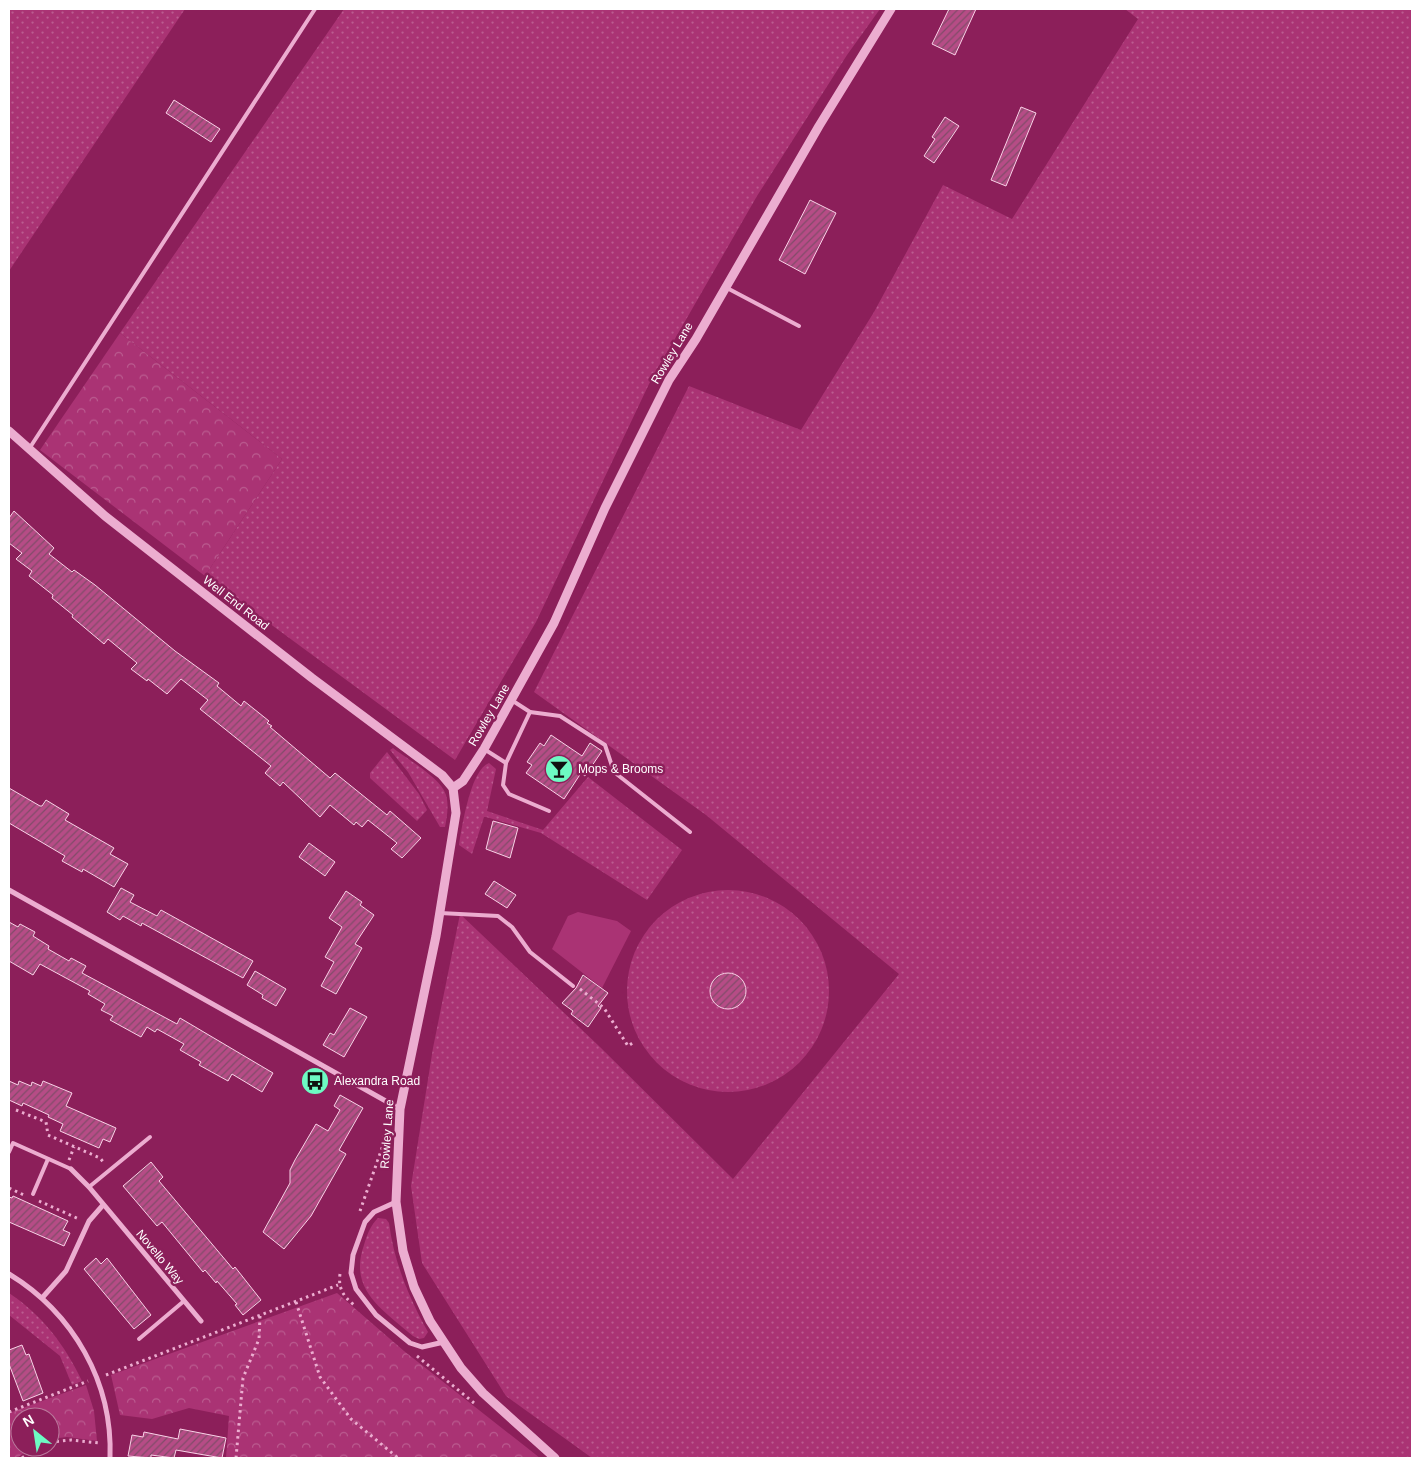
<svg xmlns="http://www.w3.org/2000/svg" width="1421" height="1467" viewBox="0 0 1421 1467" font-family="Arial,sans-serif">
	<style>
		.green { fill: url(#green-dots) }
		.forest { fill: url(#forest-crowns) }
		.pitch { fill: #aa3374 }
		.building { fill: url(#building-hatch); stroke: #f9d2e7 }
		.lines { fill: none; stroke-linecap: round; stroke-linejoin: round }
		.path { stroke: #ecadd0; stroke-width: 3; stroke-dasharray: 2.5 4; stroke-linecap: butt }
		.service { stroke: #ecadd0; stroke-width: 4 }
		.minor { stroke: #ecadd0; stroke-width: 5 }
		.tertiary { stroke: #ecadd0; stroke-width: 9 }
		.labels { text-anchor: middle; dominant-baseline: central; stroke-width: 5; stroke-linejoin: round; paint-order: stroke }
		.street-label { font-size: 12px; fill: #fff; stroke: #8c1f5a }
		.poi-label { font-size: 12px; fill: #fff; stroke: #8c1f5a; text-anchor: start }
	</style>
	<defs>
		<pattern id="green-dots" width="8" height="8" patternUnits="userSpaceOnUse" patternTransform="scale(1.25)"><rect width="8" height="8" fill="#aa3374"/><path d="M2 2h.1M6 6h.1" fill="none" stroke="#bb5c90" stroke-width="1.8" stroke-linecap="round"/></pattern>
		<pattern id="forest-crowns" width="20" height="18" patternUnits="userSpaceOnUse" patternTransform="scale(1.25)"><rect width="20" height="18" fill="#aa3374"/><path d="M2 6a3 3 0 1 1 6 0M12 15a3 3 0 1 1 6 0" fill="none" stroke="#bb5c90"/></pattern>
		<pattern id="building-hatch" width="6" height="6" patternUnits="userSpaceOnUse" patternTransform="scale(1.25)"><rect width="6" height="6" fill="#b64c86"/><path d="M-1 1l2-2M0 6l6-6M5 7l2-2" fill="none" stroke="#814c69"/></pattern>
	</defs>
	<rect width="100%" height="100%" fill="#8c1f5a"/>
	<g class="green">
		<path d="M 9,9 L 185,9 L 9,271 Z"/>
		<path d="M 344,9 L 880,9 L 847,55 L 757,196 L 649,384 L 536,622 L 455,760 L 205,576 L 282,459 L 120,333 Z"/>
		<path d="M 1125,9 L 1412,9 L 1412,1458 L 592,1458 L 506,1396 L 422,1263 L 411,1186 L 433,1048 L 460,914 L 600,1047 L 733,1179 L 899,974 L 706,815 L 534,692 L 689,386 L 801,430 L 874,312 L 943,185 L 1012,219 L 1138,19 Z"/>
		<path d="M 393,748 C 407,759 441,778 446,795 C 449,805 447,817 445,827 L 440,827 L 408,772 L 390,750 Z"/>
		<path d="M 387,752 L 419,794 L 427,810 L 417,821 L 370,778 L 370,773 Z"/>
		<path d="M 489,763 L 496,769 L 487,811 L 543,830 L 588,777 L 682,850 L 647,900 L 541,833 L 486,817 L 484,817 L 472,854 L 459,845 C 462,826 471,769 489,763 Z"/>
		<circle cx="728" cy="991" r="101"/>
		<path d="M 378,1218 L 386,1219 L 389,1223 C 394,1262 409,1298 428,1332 L 424,1338 L 419,1339 L 413,1336 C 383,1310 348,1290 364,1245 C 367,1235 370,1226 378,1218 Z"/>
		<path d="M 9,1293 C 42,1315 65,1345 82,1381 L 72,1385 L 60,1356 L 9,1315 Z"/>
	</g>
	<g class="forest">
		<path d="M 120,333 L 282,459 L 205,576 L 40,450 Z"/>
		<path d="M 337,1293 L 404,1351 L 540,1458 L 226,1458 L 229,1416 L 189,1408 L 152,1419 L 120,1415 L 111,1375 Z"/>
		<path d="M 86,1385 L 94,1411 L 97,1441 L 67,1437 L 50,1439 L 50,1417 L 20,1417 L 20,1447 L 32,1447 L 17,1458 L 9,1458 L 9,1413 Z"/>
	</g>
	<path class="pitch" d="M 578,912 L 617,921 L 631,931 L 602,988 L 552,949 L 568,916 Z"/>
	<g class="building">
		<path d="M 949,9 L 976,9 L 955,55 L 932,44 Z"/>
		<path d="M 174,100 L 220,129 L 211,142 L 166,113 Z"/>
		<path d="M 1021,107 L 1036,113 L 1006,186 L 991,180 Z"/>
		<path d="M 945,117 L 959,126 L 934,163 L 924,156 L 935,139 L 932,137 Z"/>
		<path d="M 810,200 L 836,213 L 805,274 L 779,260 Z"/>
		<path d="M 14,511 L 54,548 L 49,554 L 72,572 L 74,570 L 95,585 L 175,651 L 219,683 L 217,686 L 241,706 L 244,701 L 269,721 L 267,723 L 272,726 L 270,727 L 330,778 L 335,773 L 387,815 L 390,811 L 421,838 L 402,858 L 391,849 L 397,843 L 368,820 L 362,827 L 356,822 L 354,825 L 330,805 L 320,817 L 283,782 L 280,786 L 265,773 L 271,766 L 200,709 L 208,700 L 181,679 L 167,694 L 148,679 L 147,681 L 131,669 L 137,663 L 108,639 L 104,644 L 72,617 L 73,615 L 52,598 L 53,595 L 29,576 L 32,571 L 16,559 L 22,553 L 9,543 L 9,518 Z"/>
		<path d="M 551,735 L 582,756 L 590,743 L 602,751 L 585,776 L 581,773 L 564,799 L 526,773 L 532,765 L 527,762 L 540,743 L 544,746 Z"/>
		<path d="M 9,788 L 40,806 L 42,806 L 46,800 L 69,814 L 65,820 L 114,848 L 110,854 L 128,864 L 114,887 L 83,869 L 82,872 L 62,861 L 65,856 L 9,823 Z"/>
		<path d="M 493,821 L 518,828 L 510,858 L 486,849 Z"/>
		<path d="M 309,843 L 335,862 L 325,876 L 299,857 Z"/>
		<path d="M 494,881 L 516,895 L 507,908 L 485,894 Z"/>
		<path d="M 121,888 L 134,895 L 130,902 L 157,916 L 161,910 L 253,961 L 243,978 L 142,923 L 141,926 L 123,916 L 120,920 L 107,912 Z"/>
		<path d="M 346,891 L 362,902 L 360,905 L 374,915 L 355,944 L 362,948 L 336,994 L 321,986 L 334,962 L 325,957 L 342,927 L 329,918 Z"/>
		<path d="M 9,922 L 18,927 L 20,924 L 35,932 L 33,936 L 49,946 L 48,949 L 69,961 L 71,958 L 86,966 L 82,973 L 177,1024 L 180,1018 L 273,1073 L 262,1092 L 232,1074 L 228,1081 L 199,1065 L 201,1062 L 180,1050 L 184,1044 L 157,1029 L 155,1032 L 147,1027 L 141,1037 L 110,1020 L 113,1016 L 101,1010 L 105,1004 L 88,994 L 90,991 L 40,964 L 33,975 L 9,961 Z"/>
		<path d="M 255,971 L 286,989 L 276,1006 L 262,998 L 263,995 L 247,985 Z"/>
		<circle cx="728" cy="991" r="18"/>
		<path d="M 583,975 L 608,993 L 598,1006 L 601,1008 L 588,1027 L 571,1014 L 573,1011 L 562,1003 L 576,988 Z"/>
		<path d="M 350,1008 L 367,1017 L 344,1057 L 323,1045 L 330,1033 L 334,1035 Z"/>
		<path d="M 9,1081 L 18,1085 L 19,1081 L 31,1086 L 32,1082 L 41,1086 L 43,1081 L 72,1093 L 66,1106 L 116,1128 L 110,1142 L 103,1139 L 99,1148 L 60,1131 L 63,1124 L 48,1117 L 49,1115 L 23,1103 L 22,1106 L 9,1100 Z"/>
		<path d="M 340,1095 L 363,1108 L 339,1150 L 346,1154 L 311,1216 L 284,1249 L 263,1232 L 290,1183 L 290,1170 L 295,1160 L 316,1124 L 328,1131 L 340,1110 L 334,1106 Z"/>
		<path d="M 151,1162 L 163,1177 L 159,1181 L 233,1269 L 235,1267 L 261,1300 L 243,1315 L 235,1305 L 237,1304 L 217,1281 L 216,1283 L 205,1270 L 203,1272 L 162,1222 L 157,1226 L 123,1186 Z"/>
		<path d="M 13,1196 L 68,1221 L 63,1230 L 70,1233 L 64,1246 L 9,1222 L 9,1197 L 12,1198 Z"/>
		<path d="M 96,1258 L 101,1264 L 107,1258 L 151,1315 L 134,1329 L 84,1269 Z"/>
		<path d="M 22,1345 L 26,1355 L 29,1354 L 43,1393 L 23,1401 L 9,1364 L 9,1350 Z"/>
		<path d="M 180,1429 L 226,1438 L 222,1458 L 176,1450 L 174,1458 L 151,1455 L 151,1458 L 128,1456 L 132,1435 L 143,1437 L 144,1432 L 178,1439 Z"/>
	</g>
	<g class="lines">
		<g class="path">
			<path d="M 580,989 L 604,1008 L 628,1046 L 634,1042"/>
			<path d="M 16,1110 L 46,1122 L 48,1135 L 100,1158 L 104,1163"/>
			<path d="M 69,1160 L 74,1147"/>
			<path d="M 9,1188 L 24,1195"/>
			<path d="M 39,1201 L 79,1219"/>
			<path d="M 360,1211 L 382,1148 L 386,1126"/>
			<path d="M 340,1274 C 338,1288 343,1296 354,1305"/>
			<path d="M 296,1302 L 320,1377 L 351,1419 L 398,1458"/>
			<path d="M 417,1356 L 474,1403"/>
			<path d="M 106,1375 L 338,1285"/>
			<path d="M 9,1412 L 88,1381"/>
			<path d="M 50,1442 L 71,1440 L 99,1443"/>
			<path d="M 22,1458 L 38,1447"/>
			<path d="M 236,1458 L 243,1378 L 259,1339 L 260,1316"/>
		</g>
		<g class="service">
			<path d="M 727,288 L 799,326"/>
			<path d="M 29,449 L 315,9"/>
			<path d="M 530,712 L 560,716 L 605,745 L 614,772 L 690,832"/>
			<path d="M 484,749 L 506,763 L 530,712 L 513,701"/>
			<path d="M 506,763 L 503,785 L 509,794 L 549,811"/>
			<path d="M 440,913 L 498,916 L 512,927 L 530,952 L 573,986"/>
			<path d="M 9,1152 L 13,1143 L 71,1169"/>
			<path d="M 89,1187 L 150,1137"/>
			<path d="M 33,1194 L 48,1159"/>
			<path d="M 139,1339 L 184,1301"/>
		</g>
		<g class="minor">
			<path d="M 9,890 L 400,1109"/>
			<path d="M 71,1169 L 89,1187 L 201,1321"/>
			<path d="M 396,1202 L 374,1212 L 365,1222 L 353,1255 L 351,1273 L 356,1289 L 376,1315 L 410,1343 L 422,1347 L 444,1342"/>
			<path d="M 9,1274 C 73,1313 113,1382 110,1458"/>
			<path d="M 42,1298 L 66,1271 L 89,1221 L 103,1205"/>
		</g>
		<g class="tertiary">
			<path d="M 9,431 L 105,516 L 312,678 L 442,775 L 453,788 L 456,813 L 436,936 L 400,1109 L 396,1202 L 403,1251 L 414,1287 L 430,1321 L 461,1368 L 483,1393 L 555,1458"/>
			<path d="M 453,788 L 463,781 L 484,749 L 554,623 L 605,508 L 669,380 L 696,339 L 819,126 L 891,9"/>
		</g>
	</g>
	<defs>
		<symbol id="bar-disc" viewBox="-11 -11 22 22"><circle r="9.5" fill="#6dfac3" stroke="#8c1f5a"/><path d="M-6-5H6L.8 .8V4.5H3.5V6h-7V4.5H-.8V.8Z" fill="#111"/></symbol>
		<symbol id="bus-disc" viewBox="-11 -11 22 22"><circle r="9.5" fill="#6dfac3" stroke="#8c1f5a"/><path d="M-5-6H5V4H4V6H2V4H-2V6H-4V4H-5ZM-3.5-4V0h7V-4ZM-3.5 1.2v1.5H-2V1.2ZM2 1.2v1.5H3.5V1.2Z" fill="#111"/></symbol>
	</defs>
	<g fill-rule="evenodd">
		<use href="#bar-disc" x="543" y="753" width="32" height="32"/>
		<use href="#bus-disc" x="299" y="1065" width="32" height="32"/>
	</g>
	<g class="labels">
		<g class="street-label">
			<text transform="translate(672 353) rotate(-59)">Rowley Lane</text>
			<text transform="translate(236 603) rotate(38)">Well End Road</text>
			<text transform="translate(489 715) rotate(-60)">Rowley Lane</text>
			<text transform="translate(387 1134) rotate(-86)">Rowley Lane</text>
			<text transform="translate(160 1257) rotate(50)">Novello Way</text>
		</g>
		<g class="poi-label">
			<text x="578" y="769">Mops &amp; Brooms</text>
			<text x="334" y="1081">Alexandra Road</text>
		</g>
	</g>
	<rect width="1421" height="1467" fill="none" stroke="#ffffff" stroke-width="20"/>
	<g transform="translate(35 1432) rotate(330)"><circle r="24" fill="#8c1f5a" stroke="#ba799c"/>
	<path d="M0-4L9 19L0 12L-9 19Z" fill="#6dfac3"/>
	<text y="-8" font-size="14" font-weight="bold" text-anchor="middle" fill="#ffffff">N</text>
	</g>
</svg>
